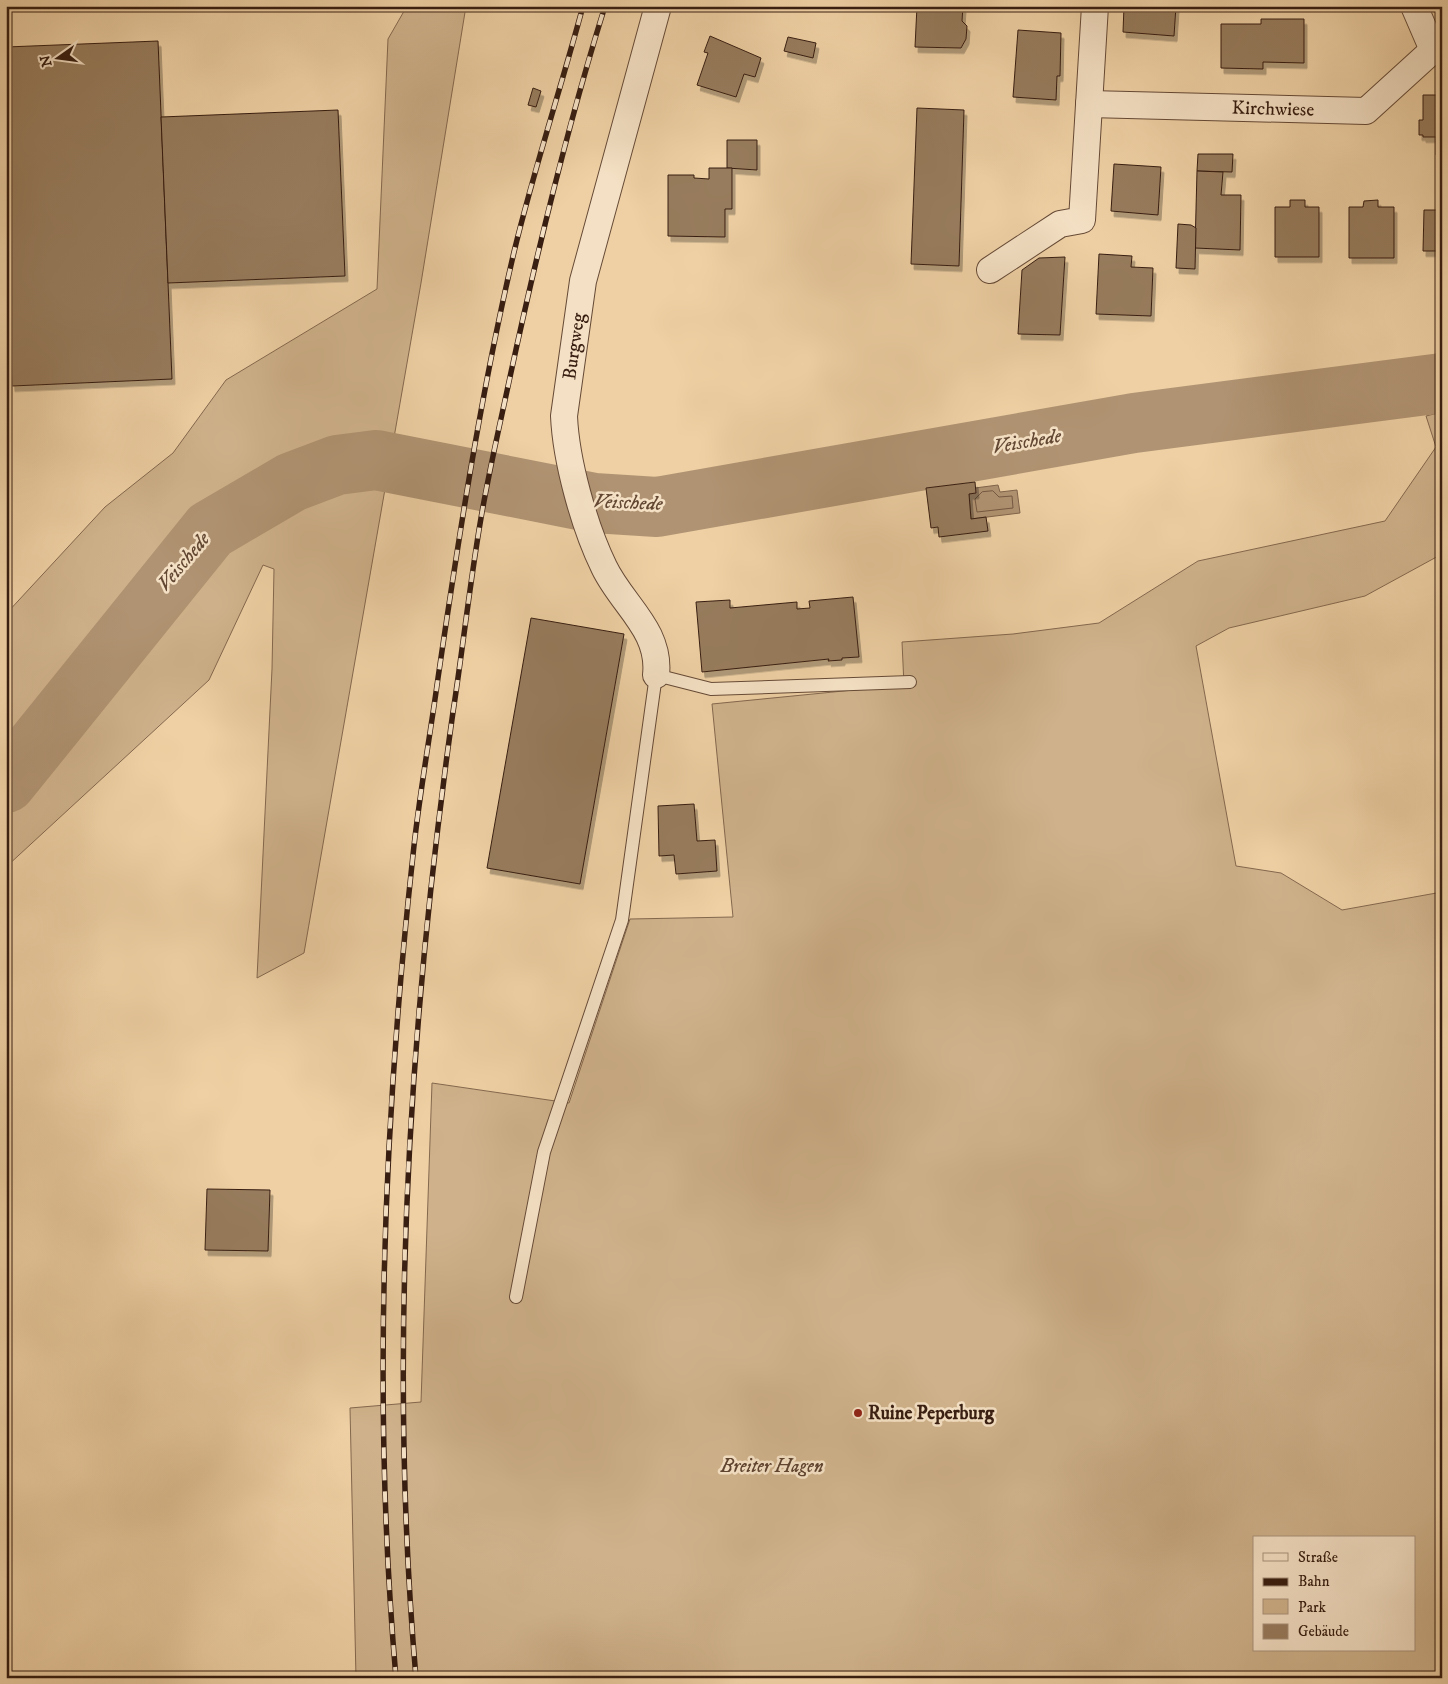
<svg xmlns="http://www.w3.org/2000/svg" width="1448" height="1684" viewBox="0 0 1448 1684" font-family="'IM FELL DW Pica',serif">
	<style>
		.green { fill: #cfb28b; stroke: #84684e; fill-rule: evenodd }
		.water { fill: #b09372; stroke: #80644b }
		.lines { fill: none; stroke-linecap: round; stroke-linejoin: round }
		.shore { stroke: #745842; stroke-width: 1 }
		.river { stroke: #b09372; stroke-width: 60 }
		.building { fill: #977b5d; stroke: #381e11; filter: url(#shadow) }
		.lane-casing { stroke: #664a36; stroke-width: 14 }
		.street-casing { stroke: #664a36; stroke-width: 28 }
		.lane { stroke: #f4e0c4; stroke-width: 12 }
		.street { stroke: #f4e0c4; stroke-width: 26 }
		.rail-casing { stroke: #381e11; stroke-width: 5.5 }
		.rail { stroke: #f4e0c4; stroke-width: 4; stroke-dasharray: 11; stroke-linecap: butt }
		.poi-dot { fill: #8f2418; stroke: #f4e0c4; stroke-width: 2 }
		.labels { text-anchor: middle; dominant-baseline: central; stroke-width: 5; stroke-linejoin: round; paint-order: stroke }
		.street-label { font-size: 19px; fill: #381e11; stroke: #f4e0c4 }
		.poi-label { font-size: 19px; font-weight: bold; fill: #381e11; stroke: #f4e0c4; text-anchor: start }
		.park-label { font-size: 19px; font-style: italic; fill: #5e4330; stroke: #f4e0c4 }
		.water-label { font-size: 20px; font-style: italic; fill: #624733; stroke: #f4e0c4 }
	</style>
	<defs>
		<filter id="shadow"><feDropShadow dx="3" dy="5.5" stdDeviation="0" flood-color="#0004"/></filter>
	</defs>
	<rect width="100%" height="100%" fill="#eed0a4"/>
	<filter id="stains"><feTurbulence type="fractalNoise" baseFrequency=".004" numOctaves="4"/><feColorMatrix values="0 0 0 0 .2 0 0 0 0 .09 0 0 0 0 .02 0 0 0 .5 -.17"/></filter>
	<radialGradient id="worn" r=".72"><stop offset=".6" stop-color="#630" stop-opacity="0"/><stop offset="1" stop-color="#630" stop-opacity=".3"/></radialGradient>
	<g class="green">
		<path d="M 407,6 L 466,6 L 421,283 L 304,953 L 257,978 L 272,669 L 274,569 L 263,565 L 209,680 L 6,867 L 6,614 L 105,507 L 173,453 L 226,380 L 377,289 L 388,39 Z"/>
		<path d="M 1442,412 L 1442,554 L 1365,596 L 1229,628 L 1196,646 L 1236,866 L 1281,873 L 1342,910 L 1442,892 L 1442,1678 L 356,1678 L 350,1408 L 421,1402 L 432,1083 L 569,1103 L 630,919 L 733,917 L 712,704 L 904,685 L 902,642 L 1013,634 L 1099,623 L 1198,561 L 1385,521 L 1436,447 L 1426,416 ZM 1254,1538 L 1414,1538 L 1414,1650 L 1254,1650 Z"/>
	</g>
	<path class="water" d="M 998,485 L 1000,492 L 1017,490 L 1020,513 L 971,519 L 969,494 L 975,488 Z"/>
	<g class="lines">
		<path class="shore" d="M 993,491 L 999,497 L 1012,496 L 1013,508 L 977,512 L 975,499 L 982,492 Z"/>
		<path class="river" d="M 6,783 L 210,530 L 292,482 L 337,465 L 376,460 L 594,503 L 657,507 L 1134,423 L 1442,383"/>
	</g>
	<g class="building">
		<path d="M 917,6 L 963,6 L 962,21 L 967,26 L 966,39 L 961,48 L 915,47 Z"/>
		<path d="M 1124,6 L 1176,6 L 1174,36 L 1123,32 Z"/>
		<path d="M 1261,19 L 1304,19 L 1304,63 L 1263,62 L 1263,69 L 1221,68 L 1221,24 L 1261,24 Z"/>
		<path d="M 1018,30 L 1061,33 L 1060,76 L 1057,76 L 1056,100 L 1013,97 Z"/>
		<path d="M 710,36 L 761,58 L 755,77 L 744,74 L 736,97 L 697,85 L 708,53 L 704,52 Z"/>
		<path d="M 788,37 L 816,43 L 813,58 L 784,51 Z"/>
		<path d="M 158,41 L 172,379 L 12,386 L 6,243 L 6,47 Z"/>
		<path d="M 533,88 L 541,91 L 536,107 L 528,105 Z"/>
		<path d="M 1423,95 L 1442,95 L 1442,155 L 1436,155 L 1436,137 L 1423,137 L 1423,135 L 1419,135 L 1419,120 L 1423,120 Z"/>
		<path d="M 917,108 L 964,110 L 959,266 L 911,264 Z"/>
		<path d="M 338,110 L 345,276 L 168,283 L 161,117 Z"/>
		<path d="M 727,140 L 757,140 L 757,170 L 727,168 Z"/>
		<path d="M 1198,154 L 1233,154 L 1232,172 L 1197,171 Z"/>
		<path d="M 1114,164 L 1161,167 L 1158,215 L 1111,211 Z"/>
		<path d="M 709,168 L 732,168 L 732,209 L 725,209 L 725,237 L 668,236 L 668,175 L 694,175 L 694,178 L 709,179 Z"/>
		<path d="M 1197,171 L 1223,172 L 1221,195 L 1241,195 L 1240,250 L 1195,248 Z"/>
		<path d="M 1290,200 L 1305,200 L 1305,207 L 1319,207 L 1319,257 L 1275,257 L 1275,207 L 1290,207 Z"/>
		<path d="M 1378,200 L 1378,207 L 1394,207 L 1394,258 L 1349,258 L 1349,207 L 1363,207 L 1364,201 Z"/>
		<path d="M 1424,210 L 1442,210 L 1442,251 L 1423,251 Z"/>
		<path d="M 1178,224 L 1191,225 L 1196,228 L 1195,269 L 1176,268 Z"/>
		<path d="M 1099,254 L 1132,256 L 1131,267 L 1153,268 L 1151,316 L 1096,314 Z"/>
		<path d="M 1065,257 L 1060,335 L 1018,334 L 1022,270 L 1039,258 Z"/>
		<path d="M 975,482 L 976,493 L 969,494 L 971,519 L 986,517 L 988,531 L 939,537 L 938,527 L 931,528 L 926,488 Z"/>
		<path d="M 853,597 L 859,657 L 842,658 L 842,660 L 828,661 L 829,659 L 702,672 L 696,602 L 730,600 L 730,608 L 797,602 L 797,609 L 810,608 L 809,601 Z"/>
		<path d="M 531,618 L 624,634 L 580,884 L 487,868 Z"/>
		<path d="M 694,804 L 697,841 L 715,840 L 717,871 L 676,874 L 674,855 L 659,856 L 658,806 Z"/>
		<path d="M 207,1189 L 270,1190 L 268,1251 L 205,1250 Z"/>
	</g>
	<g class="lines">
		<defs>
			<path id="lane" d="M 516,1297 L 544,1152 L 622,920 L 656,675 L 711,689 L 910,682"/>
			<g id="street">
				<path d="M 1414,6 L 1433,50"/>
				<path id="s1" d="M 1089,104 L 1366,111 L 1433,50 L 1442,52"/>
				<path d="M 990,270 L 1060,224 L 1082,220 L 1095,6"/>
				<path id="s2" d="M 656,675 C 661,630 622,605 604,567 C 584,526 566,461 564,416 L 583,281 L 658,6"/>
			</g>
		</defs>
		<use href="#lane" class="lane-casing"/>
		<use href="#street" class="street-casing"/>
		<use href="#lane" class="lane"/>
		<use href="#street" class="street"/>
		<defs>
			<g id="rail">
				<path d="M 396,1678 C 372,1404 383,1128 413,855 C 419,796 430,737 438,678 C 459,535 481,393 514,252 C 534,169 561,88 583,6"/>
				<path d="M 416,1678 C 388,1356 408,1031 453,712 C 463,647 470,582 481,518 C 489,471 500,424 510,377 C 537,252 567,128 605,6"/>
			</g>
		</defs>
		<use href="#rail" class="rail-casing"/>
		<use href="#rail" class="rail"/>
	</g>
	<circle class="poi-dot" cx="858" cy="1413" r="5"/>
	<g class="labels">
		<g class="street-label">
			<text stroke="none"><textPath href="#s1" startOffset="184">Kirchwiese</textPath></text>
			<text stroke="none"><textPath href="#s2" startOffset="350">Burgweg</textPath></text>
		</g>
		<g class="poi-label">
			<text x="868" y="1413">Ruine Peperburg</text>
		</g>
		<g class="park-label">
			<text x="772" y="1466">Breiter Hagen</text>
		</g>
		<g class="water-label">
			<text transform="translate(1027 442) rotate(-10)">Veischede</text>
			<text transform="translate(628 503) rotate(2)">Veischede</text>
			<text transform="translate(184 562) rotate(-50)">Veischede</text>
		</g>
	</g>
	<rect width="1448" height="1684" fill="none" stroke="#eed0a4" stroke-width="25"/>
	<rect x="8" y="8" width="1433" height="1669" fill="none" stroke="#381e11" stroke-width="2.5"/>
	<rect x="12" y="12" width="1423" height="1659" fill="none" stroke="#381e11"/>
	<rect x="1253" y="1536" width="162" height="115" fill="#f4e0c4" stroke="#a9927c"/>
	<rect x="1263" y="1553" width="25" height="8" fill="#f4e0c4" stroke="#a9927c"/>
	<text x="1298" y="1562" font-size="15" fill="#381e11">Straße</text>
	<rect x="1263" y="1578" width="25" height="8" fill="#381e11" stroke="#a9927c"/>
	<text x="1298" y="1586" font-size="15" fill="#381e11">Bahn</text>
	<rect x="1263" y="1599" width="25" height="15" fill="#cfb28b" stroke="#a9927c"/>
	<text x="1298" y="1612" font-size="15" fill="#381e11">Park</text>
	<rect x="1263" y="1624" width="25" height="15" fill="#977b5d" stroke="#a9927c"/>
	<text x="1298" y="1636" font-size="15" fill="#381e11">Gebäude</text>
	<g transform="translate(58 58) rotate(256)" stroke="#f4e0c4" stroke-width="4" paint-order="stroke">
	<path d="M0-4L9 19L0 12L-9 19Z" fill="#381e11"/>
	<text y="-8" font-size="14" font-weight="bold" text-anchor="middle" fill="#381e11">N</text>
	</g>
	<rect width="100%" height="100%" filter="url(#stains)"/>
	<rect width="100%" height="100%" fill="url(#worn)"/>
</svg>
